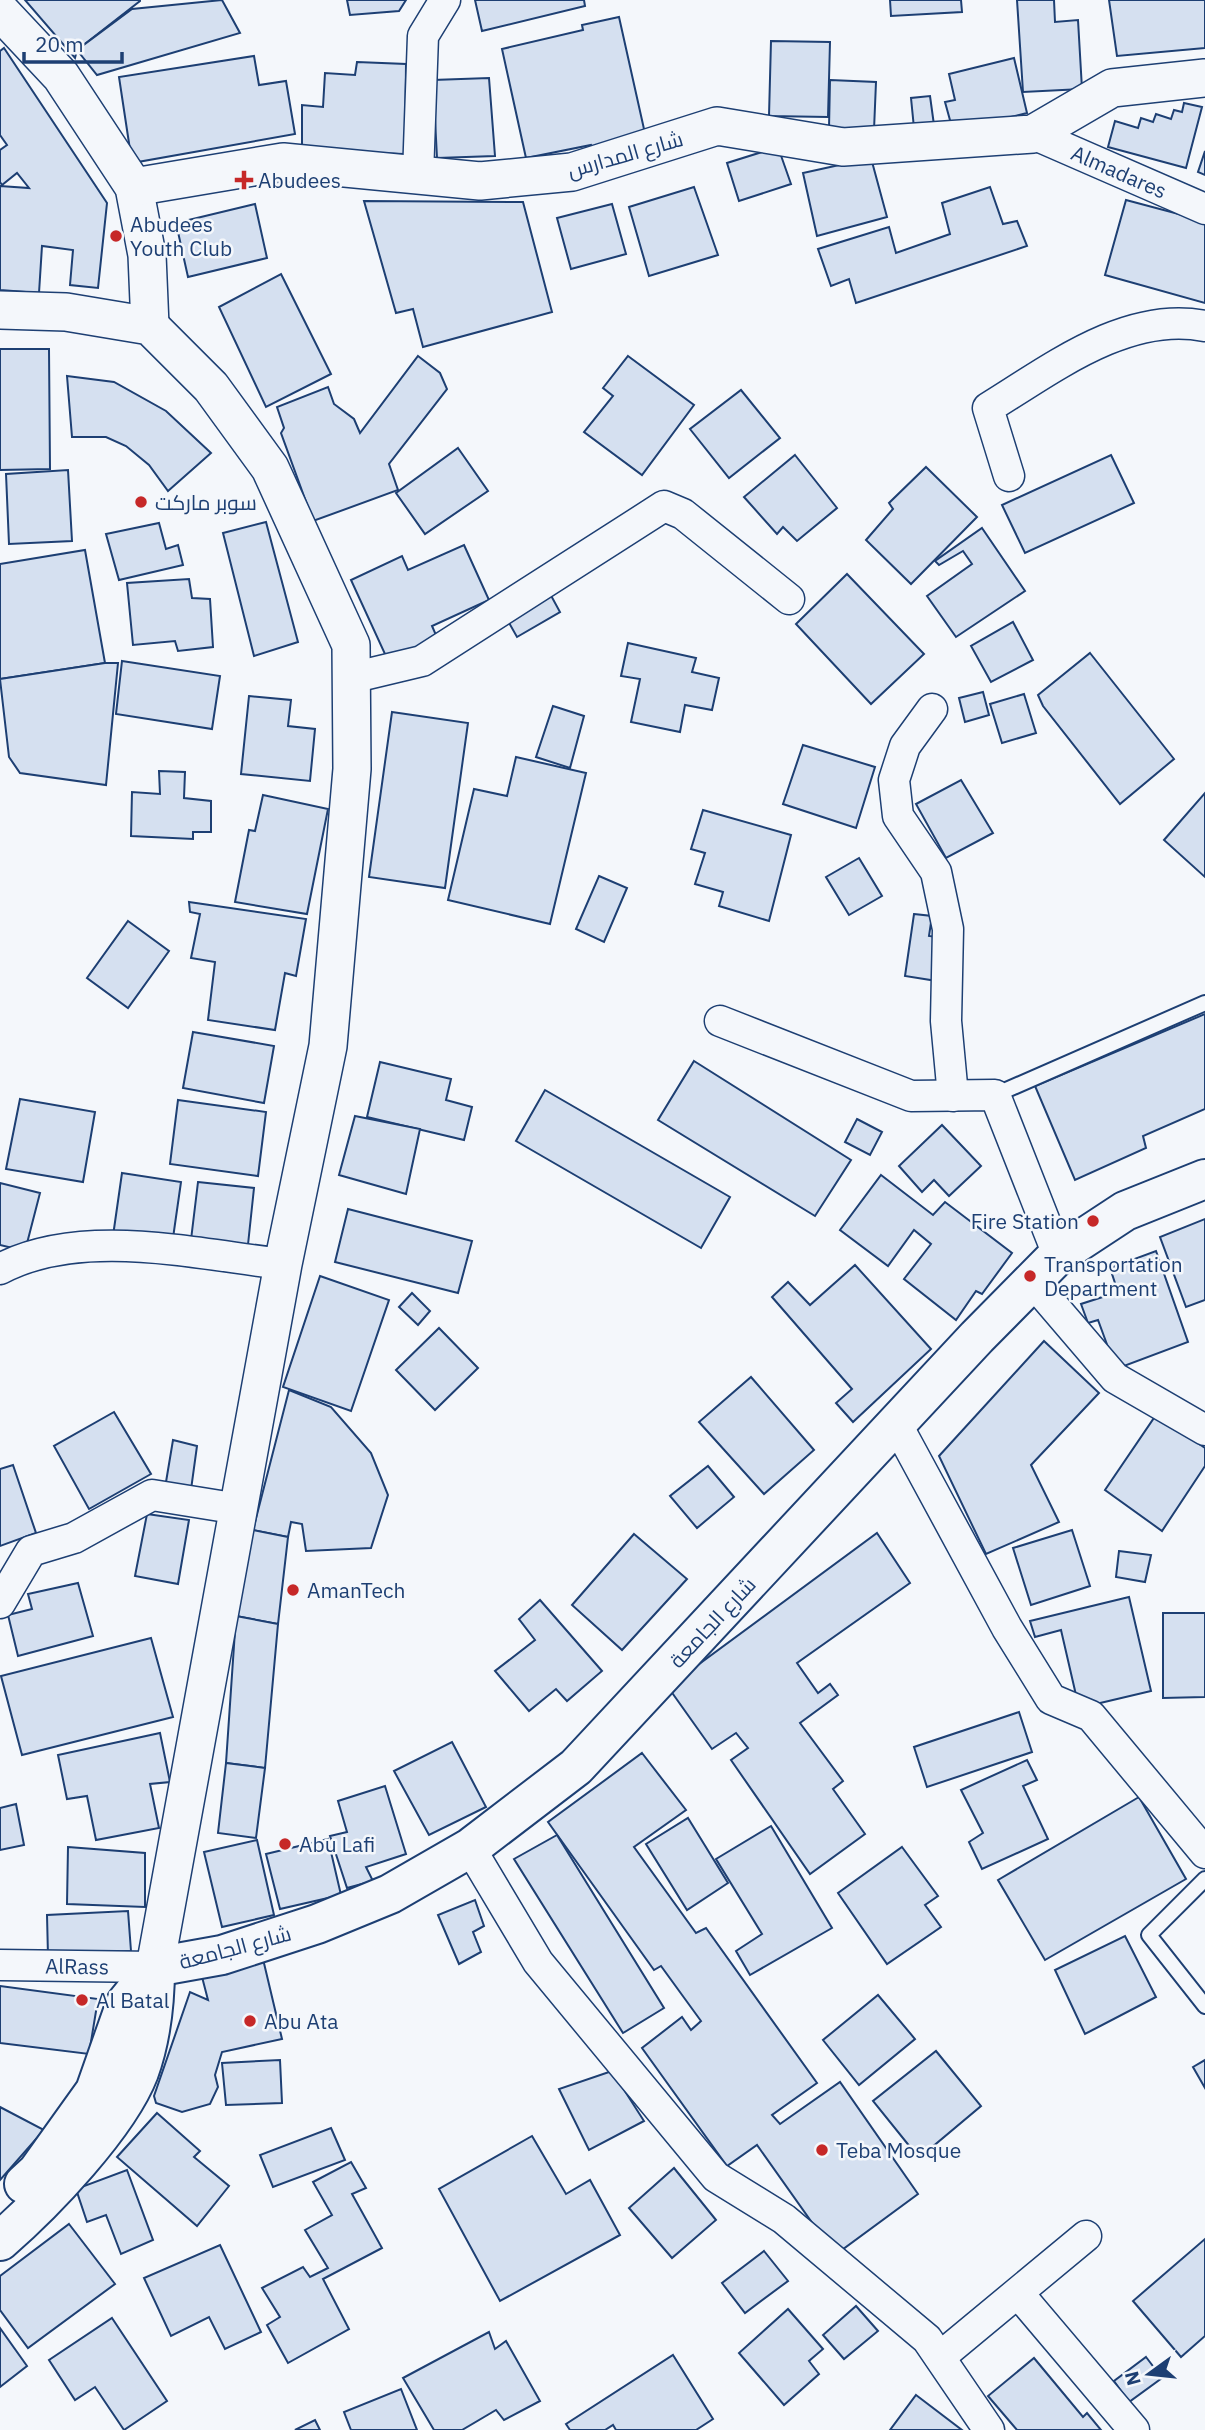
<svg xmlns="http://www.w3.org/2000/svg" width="1205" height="2430" viewBox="0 0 1205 2430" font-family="'IBM Plex Sans',Cairo,sans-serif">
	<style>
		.building { fill: #d5e0f0; stroke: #1d3f73; stroke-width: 2 }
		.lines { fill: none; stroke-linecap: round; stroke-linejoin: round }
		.service-casing { stroke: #1d3f73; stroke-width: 18 }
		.minor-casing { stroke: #1d3f73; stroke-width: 33 }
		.tertiary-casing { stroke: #1d3f73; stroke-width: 40 }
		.secondary-casing { stroke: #1d3f73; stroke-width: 42 }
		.service { stroke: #f4f7fb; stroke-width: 14 }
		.minor { stroke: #f4f7fb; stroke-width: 30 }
		.tertiary { stroke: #f4f7fb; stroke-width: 37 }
		.secondary { stroke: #f4f7fb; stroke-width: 38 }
		.poi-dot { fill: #c62828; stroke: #f4f7fb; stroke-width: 2.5 }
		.labels { text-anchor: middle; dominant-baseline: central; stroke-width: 5; stroke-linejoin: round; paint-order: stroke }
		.street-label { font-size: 21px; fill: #1d3f73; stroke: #f4f7fb }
		.poi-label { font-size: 21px; fill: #1d3f73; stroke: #f4f7fb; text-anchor: start }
	</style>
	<rect width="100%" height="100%" fill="#f4f7fb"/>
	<g class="building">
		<path d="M 25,0 L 140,0 L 140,1 L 77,50 L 75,58 Z"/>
		<path d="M 222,0 L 240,33 L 97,75 L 77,50 L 132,9 Z"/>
		<path d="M 347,0 L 406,0 L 399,11 L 350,15 Z"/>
		<path d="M 475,0 L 584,0 L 585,6 L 482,31 Z"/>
		<path d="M 890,0 L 961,0 L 962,12 L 891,16 Z"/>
		<path d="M 1017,0 L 1054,0 L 1055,22 L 1078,20 L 1082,89 L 1023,92 Z"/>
		<path d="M 1109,0 L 1205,0 L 1205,48 L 1117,56 Z"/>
		<path d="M 619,17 L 646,138 L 593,150 L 591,145 L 526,158 L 502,49 L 583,30 L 582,25 Z"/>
		<path d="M 771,41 L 830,42 L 828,117 L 769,116 Z"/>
		<path d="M 4,48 L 107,203 L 98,288 L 70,285 L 73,250 L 42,246 L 39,293 L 0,290 L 0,186 L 29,188 L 17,173 L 2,185 L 0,182 L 0,150 L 7,145 L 0,135 L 0,51 Z"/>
		<path d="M 254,56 L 259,85 L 286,81 L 295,134 L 132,163 L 119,77 Z"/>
		<path d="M 1014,58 L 1027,113 L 953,131 L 945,102 L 955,100 L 949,74 Z"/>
		<path d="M 357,62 L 406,64 L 405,154 L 302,151 L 302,105 L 323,107 L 325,73 L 355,75 Z"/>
		<path d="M 489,78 L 495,156 L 437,158 L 433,80 Z"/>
		<path d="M 830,80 L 876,82 L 874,130 L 829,128 Z"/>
		<path d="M 930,96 L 934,125 L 914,128 L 911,98 Z"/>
		<path d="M 1184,103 L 1202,107 L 1186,168 L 1108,147 L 1115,121 L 1138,128 L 1141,118 L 1153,122 L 1156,114 L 1171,119 L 1174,110 L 1182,112 Z"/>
		<path d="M 778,147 L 791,184 L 739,201 L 727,163 Z"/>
		<path d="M 1205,151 L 1205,175 L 1198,172 Z"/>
		<path d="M 871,158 L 887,217 L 817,236 L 803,173 Z"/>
		<path d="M 694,187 L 718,255 L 649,276 L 629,207 Z"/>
		<path d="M 990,187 L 1003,224 L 1017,221 L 1027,246 L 856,303 L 849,279 L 831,286 L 818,249 L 889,227 L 896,253 L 950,234 L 942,203 Z"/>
		<path d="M 1126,200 L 1205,221 L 1205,303 L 1105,275 Z"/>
		<path d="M 364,201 L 523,202 L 552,312 L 423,347 L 413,309 L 396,313 Z"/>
		<path d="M 255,204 L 267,258 L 188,277 L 176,223 Z"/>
		<path d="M 612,204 L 626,254 L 571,269 L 557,218 Z"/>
		<path d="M 281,274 L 331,374 L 266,407 L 219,307 Z"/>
		<path d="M 0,349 L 49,349 L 50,469 L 0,470 Z"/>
		<path d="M 418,356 L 440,373 L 447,389 L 389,464 L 398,490 L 313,521 L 281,433 L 284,428 L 277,407 L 328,387 L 334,404 L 354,419 L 360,433 Z"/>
		<path d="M 628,356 L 694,405 L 642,475 L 584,432 L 613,396 L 603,388 Z"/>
		<path d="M 67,376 L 114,382 L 166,411 L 211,453 L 168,491 L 149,465 L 126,446 L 106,437 L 72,437 Z"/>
		<path d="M 741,390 L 780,438 L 729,478 L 690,429 Z"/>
		<path d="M 458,448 L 488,491 L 425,534 L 396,493 Z"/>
		<path d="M 795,455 L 837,508 L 797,541 L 783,527 L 777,534 L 744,497 Z"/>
		<path d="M 1111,455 L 1134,503 L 1025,553 L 1002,505 Z"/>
		<path d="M 926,467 L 977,517 L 911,584 L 866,540 L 893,509 L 889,503 Z"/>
		<path d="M 68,470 L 72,541 L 9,544 L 6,474 Z"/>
		<path d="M 266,522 L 298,642 L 254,656 L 223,533 Z"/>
		<path d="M 159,523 L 166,549 L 178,545 L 183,565 L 119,580 L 106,534 Z"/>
		<path d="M 982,528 L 1025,591 L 956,637 L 927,596 L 972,564 L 963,551 L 939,565 L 935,561 Z"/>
		<path d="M 464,545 L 489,600 L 432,626 L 439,642 L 390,665 L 351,580 L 402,556 L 408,570 Z"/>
		<path d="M 85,550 L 105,663 L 0,679 L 0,564 Z"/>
		<path d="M 847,574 L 924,654 L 871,704 L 796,624 Z"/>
		<path d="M 189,579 L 192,598 L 210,599 L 213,647 L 178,651 L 175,641 L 133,645 L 127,583 Z"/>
		<path d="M 548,590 L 560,612 L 517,637 L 504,614 Z"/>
		<path d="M 1013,622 L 1033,660 L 991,682 L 971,646 Z"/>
		<path d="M 628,643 L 696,658 L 692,672 L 719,678 L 712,710 L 685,705 L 680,732 L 631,722 L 640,679 L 621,676 Z"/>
		<path d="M 1090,653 L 1174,759 L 1120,804 L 1043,706 L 1038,695 Z"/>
		<path d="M 122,661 L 220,676 L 212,729 L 116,714 Z"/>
		<path d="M 105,663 L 118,663 L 106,785 L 20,773 L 9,757 L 0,679 Z"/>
		<path d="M 983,692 L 989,715 L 965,722 L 959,698 Z"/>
		<path d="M 1024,694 L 1036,733 L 1002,743 L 990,704 Z"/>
		<path d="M 249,696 L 291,700 L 288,726 L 315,729 L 310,781 L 241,774 Z"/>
		<path d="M 553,706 L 584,716 L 570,768 L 536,757 Z"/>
		<path d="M 392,712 L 468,723 L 445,888 L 369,877 Z"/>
		<path d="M 803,745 L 875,767 L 856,828 L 783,804 Z"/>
		<path d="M 516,757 L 586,773 L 550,924 L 448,900 L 474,789 L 507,796 Z"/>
		<path d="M 159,771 L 185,772 L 184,798 L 211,801 L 211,832 L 193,832 L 193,839 L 131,836 L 132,792 L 160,794 Z"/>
		<path d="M 961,780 L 993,833 L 946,858 L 916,804 Z"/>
		<path d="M 1205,793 L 1205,877 L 1164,840 Z"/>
		<path d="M 263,795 L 328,809 L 307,914 L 235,902 L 249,830 L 255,831 Z"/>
		<path d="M 703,810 L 791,835 L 769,921 L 719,906 L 723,892 L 695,884 L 705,853 L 691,849 Z"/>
		<path d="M 859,858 L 882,896 L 849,915 L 826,877 Z"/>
		<path d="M 599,876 L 627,888 L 604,942 L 576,929 Z"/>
		<path d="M 189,902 L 306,919 L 296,976 L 285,973 L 275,1030 L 208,1020 L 215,962 L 191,958 L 200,914 L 190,912 Z"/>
		<path d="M 914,914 L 932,916 L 929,936 L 944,938 L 937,981 L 905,976 Z"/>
		<path d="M 128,921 L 169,951 L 128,1008 L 87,978 Z"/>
		<path d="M 1205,1014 L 1205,1109 L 1143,1136 L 1146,1148 L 1075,1180 L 1035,1086 Z"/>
		<path d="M 193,1032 L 274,1046 L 264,1103 L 183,1088 Z"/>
		<path d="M 694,1061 L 851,1160 L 815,1216 L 658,1120 Z"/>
		<path d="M 380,1062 L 451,1079 L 446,1100 L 472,1107 L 464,1140 L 367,1117 Z"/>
		<path d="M 545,1090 L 730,1197 L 701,1248 L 516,1141 Z"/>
		<path d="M 20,1099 L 95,1112 L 83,1182 L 6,1169 Z"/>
		<path d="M 178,1100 L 266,1112 L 258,1176 L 170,1164 Z"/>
		<path d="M 355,1116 L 420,1129 L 406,1194 L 339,1175 Z"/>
		<path d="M 857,1119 L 882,1132 L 870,1155 L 845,1142 Z"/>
		<path d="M 942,1125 L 981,1166 L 949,1196 L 934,1180 L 922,1192 L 899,1166 Z"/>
		<path d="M 122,1173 L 181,1182 L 172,1245 L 113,1236 Z"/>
		<path d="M 881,1175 L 933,1215 L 945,1202 L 1012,1253 L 982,1294 L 976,1291 L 956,1320 L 904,1279 L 931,1244 L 914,1230 L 888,1266 L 840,1230 Z"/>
		<path d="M 198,1182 L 254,1188 L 247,1254 L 190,1248 Z"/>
		<path d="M 0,1183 L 40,1193 L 25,1251 L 0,1245 Z"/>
		<path d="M 348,1209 L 472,1241 L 458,1293 L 335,1262 Z"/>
		<path d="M 1205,1219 L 1205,1300 L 1186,1307 L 1160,1237 Z"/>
		<path d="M 1156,1251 L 1188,1342 L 1116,1369 L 1098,1320 L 1088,1323 L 1081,1304 L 1118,1292 L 1110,1268 Z"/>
		<path d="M 855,1265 L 931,1349 L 853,1422 L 836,1403 L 852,1389 L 772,1297 L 788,1282 L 810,1305 Z"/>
		<path d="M 320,1276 L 389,1300 L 351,1411 L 283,1387 Z"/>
		<path d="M 412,1293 L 430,1311 L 418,1325 L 399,1307 Z"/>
		<path d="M 439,1328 L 478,1368 L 435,1410 L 396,1370 Z"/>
		<path d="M 1044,1341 L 1099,1393 L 1031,1465 L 1059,1522 L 986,1554 L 939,1456 Z"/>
		<path d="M 751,1377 L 814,1450 L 764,1494 L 699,1422 Z"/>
		<path d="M 289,1390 L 331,1407 L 371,1453 L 388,1495 L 371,1548 L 306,1551 L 302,1524 L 291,1522 L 288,1537 L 253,1530 Z"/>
		<path d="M 114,1412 L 151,1474 L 89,1509 L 54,1446 Z"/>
		<path d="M 1156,1415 L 1205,1448 L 1205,1466 L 1162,1531 L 1105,1490 Z"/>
		<path d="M 173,1440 L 197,1446 L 190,1497 L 164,1494 Z"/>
		<path d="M 13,1465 L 36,1533 L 0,1546 L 0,1469 Z"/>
		<path d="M 708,1466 L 734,1497 L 697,1528 L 670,1496 Z"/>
		<path d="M 147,1514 L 189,1520 L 178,1584 L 135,1576 Z"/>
		<path d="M 253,1530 L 288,1537 L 278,1624 L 236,1616 Z"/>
		<path d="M 1072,1530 L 1090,1586 L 1031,1605 L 1013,1548 Z"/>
		<path d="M 877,1533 L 910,1583 L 797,1663 L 818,1693 L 830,1684 L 838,1695 L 800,1723 L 843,1781 L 833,1789 L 865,1834 L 810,1874 L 731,1760 L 748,1748 L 736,1733 L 712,1749 L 668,1687 Z"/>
		<path d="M 634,1534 L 687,1579 L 622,1650 L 572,1605 Z"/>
		<path d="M 1119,1551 L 1151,1555 L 1145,1582 L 1116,1577 Z"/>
		<path d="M 78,1583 L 93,1636 L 18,1656 L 8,1615 L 32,1609 L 28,1594 Z"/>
		<path d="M 1129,1597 L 1151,1691 L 1079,1708 L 1061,1630 L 1035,1637 L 1030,1621 Z"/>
		<path d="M 540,1600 L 602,1671 L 567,1701 L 556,1689 L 529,1711 L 495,1671 L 535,1640 L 519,1619 Z"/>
		<path d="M 1163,1613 L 1205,1613 L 1205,1697 L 1163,1698 Z"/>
		<path d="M 236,1616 L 278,1624 L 265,1768 L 226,1763 Z"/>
		<path d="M 151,1638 L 173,1717 L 22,1755 L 1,1676 Z"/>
		<path d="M 1019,1712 L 1032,1752 L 927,1787 L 914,1747 Z"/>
		<path d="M 160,1733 L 170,1782 L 150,1784 L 159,1828 L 96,1840 L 87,1796 L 67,1799 L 58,1755 Z"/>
		<path d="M 452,1742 L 486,1807 L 429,1835 L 394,1771 Z"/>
		<path d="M 642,1753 L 686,1810 L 634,1847 L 696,1933 L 706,1928 L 817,2083 L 772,2115 L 780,2124 L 840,2082 L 918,2194 L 835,2255 L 757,2145 L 727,2166 L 642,2048 L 682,2017 L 691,2030 L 701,2021 L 661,1966 L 654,1970 L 548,1822 Z"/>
		<path d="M 1027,1760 L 1037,1780 L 1023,1786 L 1048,1839 L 982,1869 L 969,1842 L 983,1833 L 961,1790 Z"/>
		<path d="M 226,1763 L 265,1768 L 256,1838 L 218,1833 Z"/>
		<path d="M 385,1786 L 406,1854 L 366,1867 L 373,1881 L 347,1888 L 330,1836 L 347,1832 L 338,1801 Z"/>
		<path d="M 1139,1797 L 1186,1879 L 1045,1960 L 998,1880 Z"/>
		<path d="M 16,1804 L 24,1845 L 0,1850 L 0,1808 Z"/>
		<path d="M 688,1818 L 728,1883 L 687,1910 L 646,1844 Z"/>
		<path d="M 771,1826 L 832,1928 L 750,1975 L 736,1951 L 762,1934 L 716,1859 Z"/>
		<path d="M 557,1835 L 664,2008 L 623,2033 L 514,1859 Z"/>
		<path d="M 328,1839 L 341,1895 L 280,1909 L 266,1854 Z"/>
		<path d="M 257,1840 L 274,1915 L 222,1927 L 204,1852 Z"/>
		<path d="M 68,1847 L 145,1853 L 145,1907 L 67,1904 Z"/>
		<path d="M 902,1847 L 938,1896 L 925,1905 L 941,1927 L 887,1964 L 838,1893 Z"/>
		<path d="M 475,1900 L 484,1926 L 473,1932 L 481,1952 L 459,1964 L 438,1915 Z"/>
		<path d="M 128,1911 L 131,1951 L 48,1956 L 47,1915 Z"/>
		<path d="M 1125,1936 L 1156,1997 L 1085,2034 L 1055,1970 Z"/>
		<path d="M 263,1959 L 282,2039 L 222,2052 L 215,2075 L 218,2087 L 210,2104 L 182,2112 L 156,2103 L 154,2096 L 190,1992 L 208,2000 L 201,1973 Z"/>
		<path d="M 0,1986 L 98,1999 L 89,2054 L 0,2043 Z"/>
		<path d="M 878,1995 L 915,2039 L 859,2085 L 823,2040 Z"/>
		<path d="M 936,2051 L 981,2106 L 919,2158 L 873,2101 Z"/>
		<path d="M 280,2060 L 282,2103 L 226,2105 L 222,2063 Z"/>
		<path d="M 1205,2060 L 1205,2088 L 1193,2067 Z"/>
		<path d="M 612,2071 L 644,2121 L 589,2150 L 559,2089 Z"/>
		<path d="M 0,2107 L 44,2130 L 0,2180 Z"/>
		<path d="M 157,2113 L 200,2151 L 194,2157 L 229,2186 L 197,2226 L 117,2157 Z"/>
		<path d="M 331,2128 L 345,2160 L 273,2187 L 260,2155 Z"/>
		<path d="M 532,2136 L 566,2194 L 590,2180 L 620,2235 L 500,2301 L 439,2189 Z"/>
		<path d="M 351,2162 L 366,2188 L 352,2194 L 382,2248 L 323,2279 L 349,2329 L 288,2363 L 267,2325 L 280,2317 L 262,2288 L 303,2267 L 310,2277 L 328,2268 L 305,2230 L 332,2215 L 313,2182 Z"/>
		<path d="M 674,2168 L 716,2220 L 672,2258 L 629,2208 Z"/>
		<path d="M 127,2170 L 153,2240 L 121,2254 L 106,2215 L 87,2222 L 76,2189 Z"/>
		<path d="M 69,2224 L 115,2284 L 28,2348 L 0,2310 L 0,2276 Z"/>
		<path d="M 1205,2239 L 1205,2336 L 1181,2357 L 1133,2301 Z"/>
		<path d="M 220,2245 L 261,2332 L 225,2349 L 209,2317 L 171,2336 L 144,2278 Z"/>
		<path d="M 764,2251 L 788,2281 L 745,2313 L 722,2283 Z"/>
		<path d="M 856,2306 L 878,2331 L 844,2359 L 823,2335 Z"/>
		<path d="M 788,2309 L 823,2349 L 809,2361 L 819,2374 L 784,2405 L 739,2353 Z"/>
		<path d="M 112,2318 L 167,2401 L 124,2430 L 95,2387 L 75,2400 L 49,2360 Z"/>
		<path d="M 0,2328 L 27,2366 L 0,2387 Z"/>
		<path d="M 489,2332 L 495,2349 L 506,2341 L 540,2401 L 504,2420 L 496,2410 L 462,2430 L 434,2430 L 403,2378 Z"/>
		<path d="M 673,2355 L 713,2419 L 696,2430 L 616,2430 L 613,2425 L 605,2430 L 570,2430 L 566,2424 Z"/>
		<path d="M 1146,2357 L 1162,2378 L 1129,2402 L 1114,2381 Z"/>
		<path d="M 1034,2358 L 1083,2417 L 1087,2413 L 1101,2430 L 1017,2430 L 988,2396 Z"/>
		<path d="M 401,2389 L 417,2430 L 351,2430 L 344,2412 Z"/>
		<path d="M 916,2395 L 962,2430 L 890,2430 Z"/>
		<path d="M 315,2420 L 320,2430 L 295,2430 Z"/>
	</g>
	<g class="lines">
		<defs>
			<g id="service">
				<path d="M 995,1095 L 1205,1003"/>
				<path d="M 1205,1879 L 1149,1935 L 1205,2006"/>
			</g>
			<g id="minor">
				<path id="s1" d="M 1033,134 L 1205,209"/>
				<path d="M 418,175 L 423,36 L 445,0"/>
				<path d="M 1009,476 L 988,408 C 1050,370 1127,310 1205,326"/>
				<path d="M 351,678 L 422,661 L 664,506 L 683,514 L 789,599"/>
				<path d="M 932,709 L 905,746 L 894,780 L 898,816 L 936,872 L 948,929 L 946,1021 L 953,1096"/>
				<path d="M 720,1021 L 911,1096 L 995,1095 L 1058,1255"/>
				<path d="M 0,1269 C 81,1226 195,1254 283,1264"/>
				<path d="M 1032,1281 L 1115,1378 L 1205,1430"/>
				<path d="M 897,1425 L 1007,1628 L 1051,1699 L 1091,1716 L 1205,1853"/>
				<path d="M 0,1603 L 31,1551 L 74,1538 L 152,1495 L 239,1509"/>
				<path d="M 470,1848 L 538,1962 L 716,2177 L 784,2219 L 927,2339 L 989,2430"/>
				<path id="s2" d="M 0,1965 L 155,1967"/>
				<path d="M 1018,2293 L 1134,2430"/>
				<path d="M 940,2357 L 1086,2236"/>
			</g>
			<g id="tertiary">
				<path d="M 0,11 L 61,76 L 134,187 L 147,255 L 150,326"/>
				<path d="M 134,187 L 283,162 L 480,181 L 572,172 L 717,126 L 843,147 L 1033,134 L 1112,88 L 1205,78"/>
				<path d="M 0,310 L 66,312 L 150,326 L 211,387 L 270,468 L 351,645 L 352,769 L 328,1046 L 283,1264 L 155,1967"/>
			</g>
			<g id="secondary">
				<path d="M 155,1967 L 222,1955 L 317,1924 L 390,1894 L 470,1848 L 576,1767 L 977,1337 L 1058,1255 L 1125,1211 L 1205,1179"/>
				<path d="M 24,2184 L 37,2172 L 95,2091 L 126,2003 L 155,1967"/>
				<path d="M 0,2241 C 44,2203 118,2126 139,2072 C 151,2039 155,2001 155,1967"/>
			</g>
		</defs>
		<use href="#service" class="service-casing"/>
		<use href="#minor" class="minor-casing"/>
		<use href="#tertiary" class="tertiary-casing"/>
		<use href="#secondary" class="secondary-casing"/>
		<use href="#service" class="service"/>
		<use href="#minor" class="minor"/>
		<use href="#tertiary" class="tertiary"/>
		<use href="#secondary" class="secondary"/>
	</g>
	<g class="poi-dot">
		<path d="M240.5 169.5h7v7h7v7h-7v7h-7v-7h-7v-7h7z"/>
		<circle cx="116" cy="236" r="7"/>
		<circle cx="141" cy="502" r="7"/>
		<circle cx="1093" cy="1221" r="7"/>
		<circle cx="1030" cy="1276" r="7"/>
		<circle cx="293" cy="1590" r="7"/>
		<circle cx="285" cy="1844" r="7"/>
		<circle cx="82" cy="2000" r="7"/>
		<circle cx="250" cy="2021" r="7"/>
		<circle cx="822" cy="2150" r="7"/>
	</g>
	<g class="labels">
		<g class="street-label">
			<text transform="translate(625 154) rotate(-16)">شارع المدارس</text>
			<text stroke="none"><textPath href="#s1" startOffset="94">Almadares</textPath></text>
			<text transform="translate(712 1622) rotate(-47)">شارع الجامعة</text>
			<text transform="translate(235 1947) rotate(-15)">شارع الجامعة</text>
			<text stroke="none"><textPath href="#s2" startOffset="77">AlRass</textPath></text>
		</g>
		<g class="poi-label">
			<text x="258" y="180">Abudees</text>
			<text x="130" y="224">Abudees<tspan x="130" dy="24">Youth Club</tspan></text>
			<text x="155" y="502">سوبر ماركت</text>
			<text x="1079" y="1221" text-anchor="end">Fire Station</text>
			<text x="1044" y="1264">Transportation<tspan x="1044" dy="24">Department</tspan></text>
			<text x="307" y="1590">AmanTech</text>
			<text x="299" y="1844">Abu Lafi</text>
			<text x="96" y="2000">Al Batal</text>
			<text x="264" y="2021">Abu Ata</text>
			<text x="836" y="2150">Teba Mosque</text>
		</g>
	</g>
	<g transform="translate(1149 2374) rotate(255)" stroke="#f4f7fb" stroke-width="5" paint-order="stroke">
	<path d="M0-5L12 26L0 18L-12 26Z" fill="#1d3f73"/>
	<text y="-10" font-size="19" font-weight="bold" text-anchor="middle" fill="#1d3f73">N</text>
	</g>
	<path d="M24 52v10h98v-10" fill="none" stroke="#1d3f73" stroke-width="3.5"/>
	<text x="35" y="52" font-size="21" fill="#1d3f73" stroke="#f4f7fb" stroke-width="5" paint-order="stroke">20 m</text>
</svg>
